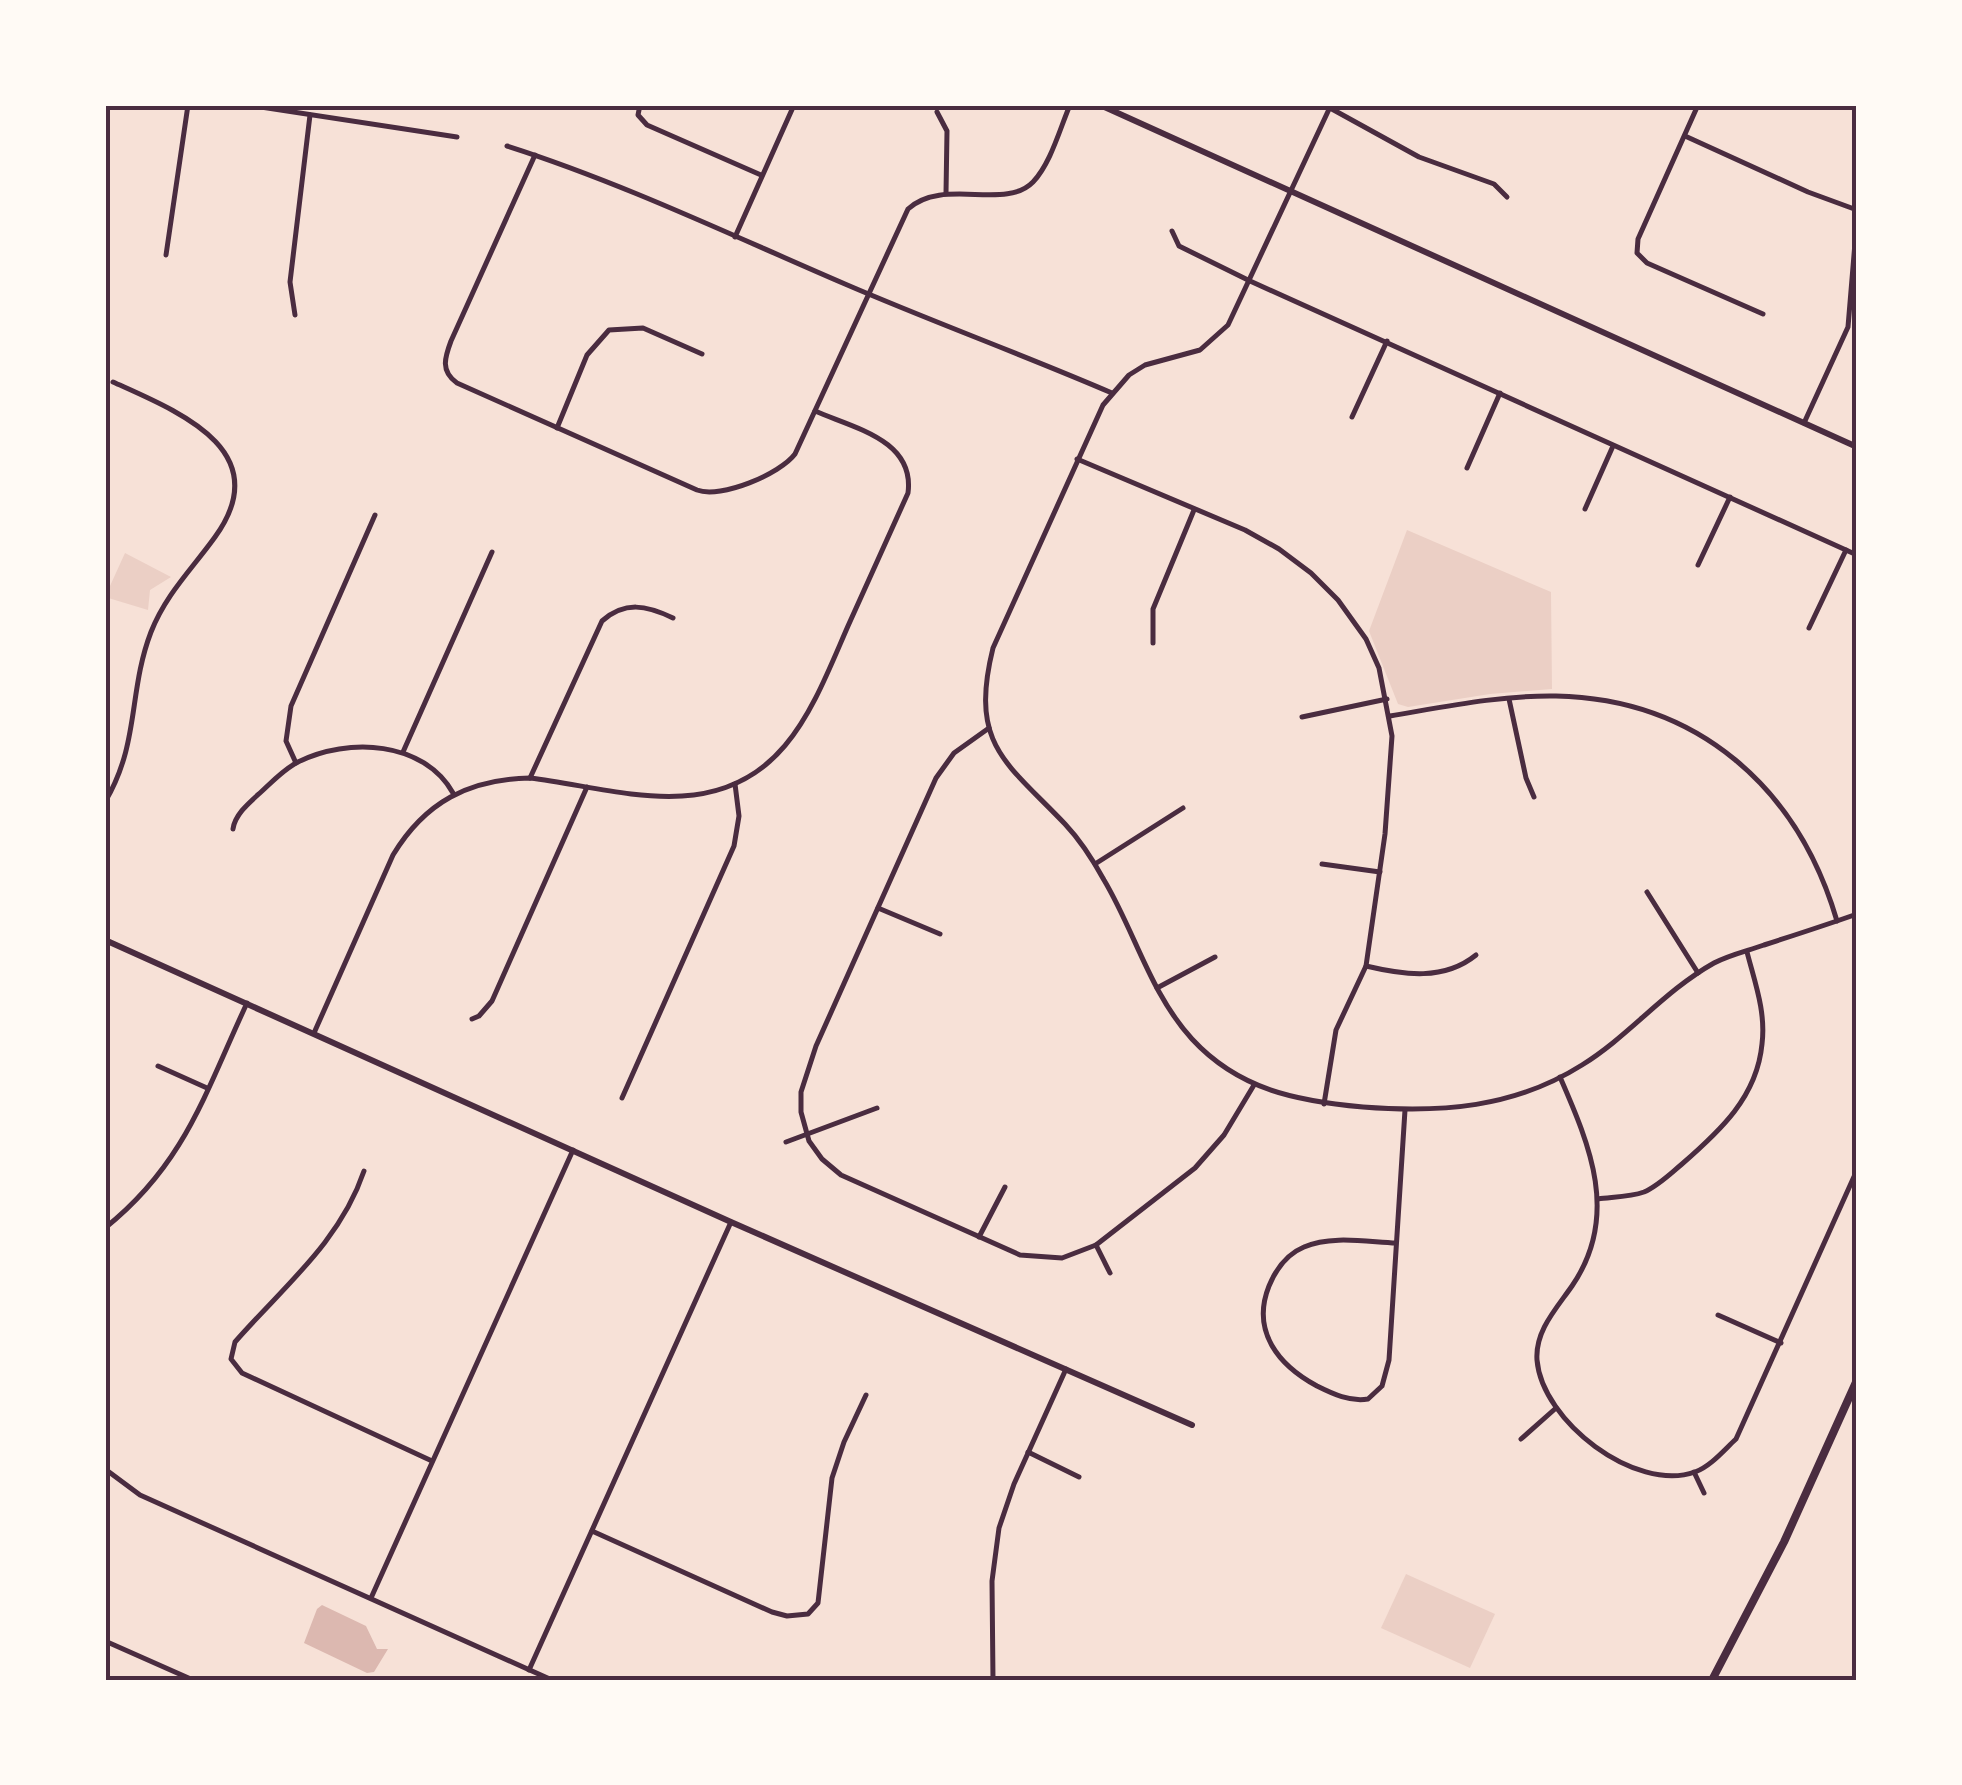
<svg xmlns="http://www.w3.org/2000/svg" width="1962" height="1785" viewBox="0 0 1962 1785" font-family="'PT Sans Narrow',sans-serif">
	<style>
		.green { fill: #ebcfc5 }
		.water { fill: #dcb8b0 }
		.lines { fill: none; stroke-linecap: round; stroke-linejoin: round }
		.minor { stroke: #4a2c40; stroke-width: 5 }
		.tertiary { stroke: #4a2c40; stroke-width: 6 }
		.secondary { stroke: #4a2c40; stroke-width: 8 }
		.neatline { fill: none; stroke: #4a2c40; stroke-width: 4 }
	</style>
	<rect width="100%" height="100%" fill="#f7e1d7"/>
	<g class="green">
		<path d="M 1407,530 L 1551,592 L 1552,689 L 1490,694 L 1408,707 L 1398,704 L 1369,631 Z"/>
		<path d="M 125,553 L 171,577 L 150,590 L 148,610 L 105,597 Z"/>
		<path d="M 1406,1574 L 1495,1614 L 1470,1668 L 1381,1628 Z"/>
	</g>
	<path class="water" d="M 322,1605 L 366,1626 L 377,1649 L 388,1649 L 374,1672 L 367,1673 L 304,1643 L 317,1609 Z"/>
	<g class="lines">
		<g class="minor">
			<path d="M 248,105 L 457,137"/>
			<path d="M 640,105 L 638,115 L 647,125 L 761,175"/>
			<path d="M 1331,105 L 1228,325 L 1200,350 L 1145,365 L 1129,375 L 1103,405 L 993,648 C 969,745 1006,762 1065,824 C 1081,841 1093,860 1104,880 C 1135,932 1150,993 1192,1039 C 1239,1090 1297,1101 1363,1107 C 1441,1113 1514,1108 1582,1065 C 1629,1036 1664,991 1714,963 C 1729,955 1747,951 1764,945 C 1795,935 1826,925 1857,914"/>
			<path d="M 1698,105 L 1638,239 L 1637,253 L 1647,263 L 1763,314"/>
			<path d="M 1330,108 L 1419,157 L 1494,184 L 1507,197"/>
			<path d="M 937,112 L 947,131 L 946,193"/>
			<path d="M 1685,136 L 1808,192 L 1857,210"/>
			<path d="M 507,146 C 623,183 733,236 845,284 C 933,322 1024,355 1112,393"/>
			<path d="M 535,155 L 451,341 C 445,357 440,371 457,383 L 697,490 C 721,499 780,474 795,454 L 908,209 C 943,177 1005,211 1033,182 C 1051,163 1060,128 1070,105"/>
			<path d="M 1172,231 L 1179,246 L 1250,281 L 1857,555"/>
			<path d="M 735,237 L 794,105"/>
			<path d="M 166,255 L 188,105"/>
			<path d="M 295,315 L 290,282 L 310,115"/>
			<path d="M 1352,417 L 1387,341"/>
			<path d="M 1804,423 L 1848,327 L 1857,219"/>
			<path d="M 557,428 L 587,355 L 609,330 L 643,328 L 702,354"/>
			<path d="M 1077,459 L 1245,530 L 1279,549 L 1311,573 L 1338,600 L 1366,639 L 1379,668 L 1392,736 L 1385,834 L 1366,966 L 1336,1030 L 1324,1104"/>
			<path d="M 1467,468 L 1500,393"/>
			<path d="M 1585,509 L 1613,446"/>
			<path d="M 1698,565 L 1730,497"/>
			<path d="M 1809,628 L 1846,550"/>
			<path d="M 1153,643 L 1153,609 L 1194,510"/>
			<path d="M 1509,699 L 1526,778 L 1534,797"/>
			<path d="M 1390,716 C 1444,707 1501,695 1556,696 C 1698,699 1798,788 1837,921"/>
			<path d="M 1302,717 L 1387,699"/>
			<path d="M 989,728 L 954,753 L 936,778 L 816,1046 L 801,1092 L 801,1112 L 809,1141 L 822,1159 L 841,1175 L 1020,1255 L 1062,1258 L 1096,1245 L 1195,1168 L 1224,1135 L 1254,1085"/>
			<path d="M 403,752 L 492,552"/>
			<path d="M 296,763 L 286,741 L 291,706 L 375,515"/>
			<path d="M 530,778 L 602,621 C 625,601 646,605 673,618"/>
			<path d="M 105,802 C 140,743 128,692 151,632 C 166,594 192,569 215,537 C 278,450 177,411 113,382"/>
			<path d="M 233,829 C 235,814 250,802 261,792 C 272,782 284,769 298,762 C 348,737 424,741 453,793"/>
			<path d="M 1095,864 L 1183,808"/>
			<path d="M 1322,864 L 1380,872"/>
			<path d="M 1647,892 L 1698,973"/>
			<path d="M 878,908 L 940,934"/>
			<path d="M 1366,966 C 1404,975 1444,981 1476,955"/>
			<path d="M 1157,988 L 1215,957"/>
			<path d="M 472,1019 L 479,1016 L 492,1001 L 587,787"/>
			<path d="M 314,1033 L 393,855 C 425,802 469,779 530,778 C 580,784 632,799 682,796 C 785,790 813,706 848,626 C 868,582 888,537 908,493 C 915,440 854,428 815,411"/>
			<path d="M 158,1066 L 207,1088"/>
			<path d="M 1560,1077 C 1590,1146 1620,1216 1572,1286 C 1556,1309 1535,1331 1537,1360 C 1542,1421 1635,1493 1695,1472 C 1711,1466 1724,1450 1736,1439 L 1857,1170"/>
			<path d="M 622,1098 L 734,846 L 739,816 L 735,784"/>
			<path d="M 786,1142 L 877,1108"/>
			<path d="M 364,1171 C 340,1242 283,1287 235,1342 L 231,1359 L 242,1373 L 432,1461"/>
			<path d="M 1598,1199 C 1613,1197 1630,1197 1644,1192 C 1658,1186 1670,1174 1682,1164 C 1720,1131 1757,1097 1762,1044 C 1766,1012 1755,983 1747,952"/>
			<path d="M 105,1228 C 185,1164 205,1093 247,1003"/>
			<path d="M 979,1237 L 1005,1187"/>
			<path d="M 1396,1243 C 1368,1242 1331,1235 1304,1247 C 1287,1254 1276,1269 1269,1286 C 1251,1331 1278,1365 1317,1386 C 1333,1394 1350,1402 1368,1399 L 1382,1386 L 1389,1360 L 1405,1110"/>
			<path d="M 1096,1245 L 1110,1273"/>
			<path d="M 1718,1315 L 1781,1343"/>
			<path d="M 1521,1439 L 1556,1408"/>
			<path d="M 1028,1452 L 1079,1477"/>
			<path d="M 105,1469 L 140,1495 L 552,1680"/>
			<path d="M 1694,1472 L 1704,1493"/>
			<path d="M 592,1531 L 772,1612 L 787,1616 L 808,1614 L 818,1603 L 832,1478 L 844,1442 L 866,1395"/>
			<path d="M 371,1598 L 573,1150"/>
			<path d="M 105,1641 L 193,1680"/>
			<path d="M 529,1670 L 731,1222"/>
			<path d="M 993,1680 L 992,1581 L 999,1528 L 1014,1484 L 1066,1369"/>
		</g>
		<g class="tertiary">
			<path d="M 1100,105 L 1857,447"/>
			<path d="M 105,940 L 731,1222 L 1192,1425"/>
		</g>
		<path class="secondary" d="M 1712,1680 L 1784,1542 L 1857,1380"/>
	</g>
	<rect width="1962" height="1785" fill="none" stroke="#fffaf5" stroke-width="215"/>
	<rect x="108" y="108" width="1746" height="1570" class="neatline"/>
</svg>
